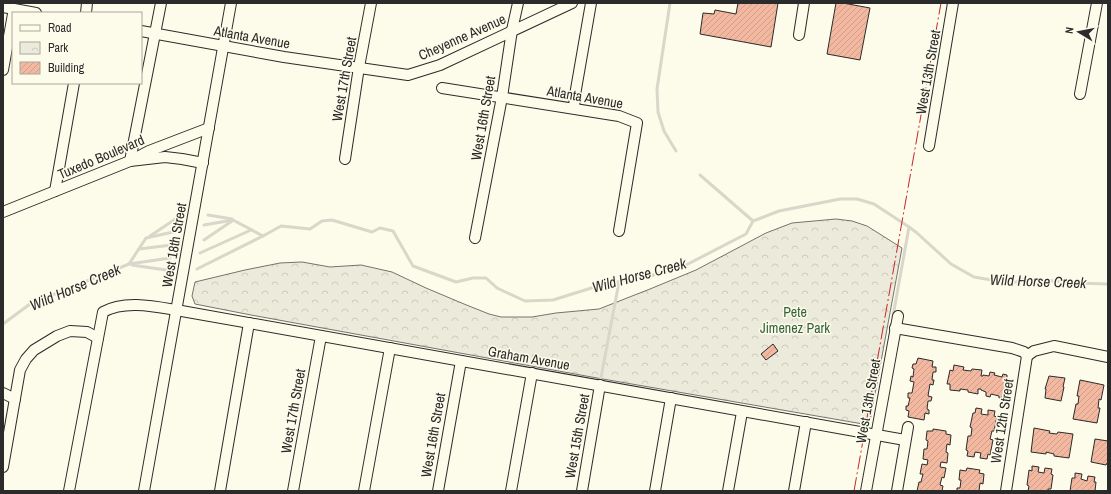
<svg xmlns="http://www.w3.org/2000/svg" width="1111" height="494" viewBox="0 0 1111 494" font-family="'Archivo Narrow',sans-serif">
	<style>
		.park { fill: url(#park-crowns); stroke: #74746e }
		.lines { fill: none; stroke-linecap: round; stroke-linejoin: round }
		.stream { stroke: #d8d7c9; stroke-width: 3 }
		.building { fill: url(#building-hatch); stroke: #2b2b2b }
		.minor-casing { stroke: #2b2b2b; stroke-width: 12 }
		.minor { stroke: #fdfbea; stroke-width: 10 }
		.power { stroke: #c62828; stroke-width: 1; stroke-dasharray: 14 3 2 3; stroke-linecap: butt }
		.labels { text-anchor: middle; dominant-baseline: central; stroke-width: 3; stroke-linejoin: round; paint-order: stroke }
		.street-label { font-size: 14px; fill: #2b2b2b; stroke: #fdfbea }
		.park-label { font-size: 14px; fill: #34623c; stroke: #fdfbea }
		.water-label { font-size: 15px; font-style: italic; fill: #2b2b2b; stroke: #fdfbea }
	</style>
	<defs>
		<pattern id="park-crowns" width="20" height="18" patternUnits="userSpaceOnUse"><rect width="20" height="18" fill="#ecebdb"/><path d="M2 6a3 3 0 1 1 6 0M12 15a3 3 0 1 1 6 0" fill="none" stroke="#cbcabc"/></pattern>
		<pattern id="building-hatch" width="6" height="6" patternUnits="userSpaceOnUse"><rect width="6" height="6" fill="#f2b8a0"/><path d="M-1 1l2-2M0 6l6-6M5 7l2-2" fill="none" stroke="#d09e8a"/></pattern>
	</defs>
	<rect width="100%" height="100%" fill="#fdfbea"/>
	<path class="park" d="M 836,219 L 852,221 L 867,226 L 902,248 L 870,421 L 863,424 L 597,378 L 251,315 L 195,304 L 192,296 L 195,282 L 245,270 L 280,263 L 302,262 L 330,267 L 361,265 L 392,272 L 426,288 L 464,304 L 489,314 L 501,317 L 532,317 L 556,313 L 599,309 L 650,289 L 696,270 L 766,233 L 792,223 Z"/>
	<g class="lines">
		<g class="stream">
			<path d="M 670,3 L 657,89 L 658,112 L 664,131 L 676,151"/>
			<path d="M 700,175 L 753,221"/>
			<path d="M 208,215 L 232,219"/>
			<path d="M 204,225 L 233,220 L 263,236 L 281,226 L 310,229 L 322,221 L 332,220 L 372,232 L 380,228 L 393,231 L 413,266 L 456,282 L 473,278 L 486,278 L 497,288 L 525,301 L 553,300 L 601,285 L 650,276 L 686,265 L 746,234 L 753,221 L 779,211 L 840,199 L 857,199 L 874,204 L 909,227 L 917,233 L 951,264 L 974,277 L 1009,283 L 1016,282 L 1024,279 L 1032,279 L 1076,283 L 1108,284"/>
			<path d="M 150,236 L 177,218"/>
			<path d="M 204,240 L 232,221"/>
			<path d="M 139,249 L 172,245"/>
			<path d="M 200,253 L 251,230"/>
			<path d="M 129,264 L 170,258"/>
			<path d="M 132,265 L 166,270"/>
			<path d="M 197,269 L 263,236"/>
			<path d="M 893,316 L 909,227"/>
			<path d="M 3,324 L 30,304 L 129,264 L 146,238 L 173,232"/>
			<path d="M 600,383 L 619,282"/>
		</g>
	</g>
	<g class="building">
		<path d="M 738,3 L 778,3 L 771,47 L 700,34 L 703,13 L 714,14 L 715,10 L 736,14 Z"/>
		<path d="M 836,3 L 843,3 L 870,8 L 860,60 L 827,54 Z"/>
		<path d="M 773,344 L 778,351 L 766,360 L 761,354 Z"/>
		<path d="M 918,358 L 933,361 L 932,367 L 936,367 L 936,372 L 933,372 L 932,380 L 934,380 L 933,385 L 930,384 L 928,396 L 932,397 L 931,401 L 928,401 L 927,409 L 929,410 L 929,414 L 925,413 L 924,420 L 908,417 L 909,411 L 906,410 L 906,406 L 908,406 L 910,398 L 908,398 L 908,393 L 912,393 L 914,382 L 910,381 L 911,376 L 913,377 L 914,369 L 912,368 L 913,364 L 916,364 Z"/>
		<path d="M 954,365 L 964,367 L 963,370 L 971,371 L 972,369 L 982,370 L 981,376 L 983,376 L 983,375 L 989,376 L 990,372 L 995,373 L 994,375 L 1002,377 L 1003,374 L 1007,375 L 1007,379 L 1013,380 L 1010,396 L 1004,395 L 1003,398 L 999,398 L 999,396 L 991,394 L 990,397 L 986,396 L 986,392 L 981,390 L 981,389 L 978,389 L 978,394 L 968,392 L 968,390 L 960,389 L 960,391 L 950,390 L 950,384 L 947,384 L 950,370 L 953,371 Z"/>
		<path d="M 1049,376 L 1065,378 L 1063,387 L 1064,387 L 1061,401 L 1045,398 L 1046,389 L 1045,389 Z"/>
		<path d="M 1080,380 L 1104,385 L 1101,400 L 1099,399 L 1098,408 L 1100,408 L 1097,423 L 1073,419 L 1076,404 L 1078,404 L 1079,396 L 1077,396 Z"/>
		<path d="M 976,408 L 982,409 L 981,414 L 988,415 L 988,410 L 995,411 L 994,416 L 997,417 L 994,431 L 992,431 L 990,439 L 993,440 L 990,455 L 988,454 L 987,459 L 980,458 L 981,453 L 975,452 L 974,457 L 967,456 L 968,451 L 966,450 L 968,436 L 971,436 L 972,428 L 970,427 L 973,413 L 975,413 Z"/>
		<path d="M 1034,428 L 1050,431 L 1049,433 L 1057,434 L 1058,432 L 1073,434 L 1069,458 L 1054,456 L 1054,454 L 1046,452 L 1046,454 L 1031,452 Z"/>
		<path d="M 933,429 L 946,431 L 946,434 L 951,435 L 950,445 L 947,444 L 946,452 L 948,453 L 947,463 L 941,462 L 940,467 L 946,468 L 944,478 L 942,477 L 940,485 L 943,486 L 942,491 L 917,491 L 919,482 L 921,482 L 923,474 L 920,474 L 922,464 L 927,465 L 928,460 L 923,459 L 924,449 L 927,449 L 928,441 L 926,440 L 927,431 L 933,431 Z"/>
		<path d="M 1095,439 L 1108,441 L 1108,463 L 1107,463 L 1106,465 L 1091,462 Z"/>
		<path d="M 1032,466 L 1039,467 L 1038,472 L 1044,473 L 1045,468 L 1052,469 L 1051,474 L 1053,475 L 1051,489 L 1048,489 L 1048,491 L 1028,491 L 1029,486 L 1027,485 L 1029,470 L 1032,471 Z"/>
		<path d="M 967,468 L 980,470 L 979,473 L 984,474 L 983,484 L 980,483 L 979,491 L 957,491 L 957,488 L 960,488 L 961,480 L 959,480 L 960,470 L 966,471 Z"/>
		<path d="M 1075,473 L 1082,474 L 1081,479 L 1087,481 L 1088,476 L 1095,477 L 1094,482 L 1096,482 L 1095,491 L 1070,491 L 1072,478 L 1075,478 Z"/>
	</g>
	<g class="lines">
		<defs>
			<g id="minor">
				<path d="M 161,3 L 130,161 L 165,157 L 182,159 L 203,163"/>
				<path d="M 3,7 L 36,13"/>
				<path d="M 86,13 L 87,3"/>
				<path d="M 141,31 L 284,57 L 408,75 L 440,65 L 572,3"/>
				<path d="M 799,35 L 804,3"/>
				<path d="M 3,70 L 13,14"/>
				<path d="M 442,88 L 619,116 L 637,123 L 619,231"/>
				<path d="M 1080,94 L 1097,3"/>
				<path d="M 574,108 L 575,95 L 591,3"/>
				<path d="M 929,146 L 953,3"/>
				<path d="M 345,159 L 359,67 L 371,3"/>
				<path d="M 55,191 L 74,83"/>
				<path d="M 3,212 L 130,161 L 149,151 L 209,128"/>
				<path d="M 475,238 L 502,97 L 512,30 L 518,3"/>
				<path d="M 895,328 L 1012,348 L 1024,352 L 1027,356"/>
				<path d="M 1027,356 L 1034,351 L 1054,346 L 1108,357"/>
				<path d="M 3,393 L 15,399"/>
				<path d="M 3,467 L 20,370 L 26,359 L 34,350 L 57,336 L 70,331 L 87,332 L 98,338"/>
				<path d="M 69,491 L 103,312 C 124,300 153,306 176,310 L 905,440"/>
				<path d="M 144,491 L 231,3"/>
				<path d="M 220,491 L 249,323"/>
				<path d="M 293,491 L 321,336"/>
				<path d="M 364,491 L 390,348"/>
				<path d="M 438,491 L 461,361"/>
				<path d="M 511,491 L 532,373"/>
				<path d="M 582,491 L 600,385"/>
				<path d="M 655,491 L 671,398"/>
				<path d="M 728,491 L 742,412"/>
				<path d="M 794,491 L 806,422"/>
				<path d="M 866,491 L 898,316"/>
				<path d="M 897,491 L 908,427"/>
				<path d="M 1006,491 L 1027,356"/>
			</g>
		</defs>
		<use href="#minor" class="minor-casing"/>
		<use href="#minor" class="minor"/>
		<path class="power" d="M 854,491 L 941,3"/>
	</g>
	<g class="labels">
		<g class="street-label">
			<text transform="translate(252 37) rotate(10)">Atlanta Avenue</text>
			<text transform="translate(462 37) rotate(-24)">Cheyenne Avenue</text>
			<text transform="translate(928 72) rotate(-80)">West 13th Street</text>
			<text transform="translate(344 79) rotate(-80)">West 17th Street</text>
			<text transform="translate(585 97) rotate(10)">Atlanta Avenue</text>
			<text transform="translate(483 118) rotate(-80)">West 16th Street</text>
			<text transform="translate(101 157) rotate(-23)">Tuxedo Boulevard</text>
			<text transform="translate(174 245) rotate(-80)">West 18th Street</text>
			<text transform="translate(529 358) rotate(10)">Graham Avenue</text>
			<text transform="translate(868 401) rotate(-80)">West 13th Street</text>
			<text transform="translate(293 411) rotate(-80)">West 17th Street</text>
			<text transform="translate(1002 421) rotate(-81)">West 12th Street</text>
			<text transform="translate(433 435) rotate(-80)">West 16th Street</text>
			<text transform="translate(577 436) rotate(-80)">West 15th Street</text>
		</g>
		<g class="park-label">
			<text x="795" y="312">Pete<tspan x="795" dy="16">Jimenez Park</tspan></text>
		</g>
		<g class="water-label">
			<text transform="translate(639 275) rotate(-15)">Wild Horse Creek</text>
			<text transform="translate(1038 281) rotate(2)">Wild Horse Creek</text>
			<text transform="translate(75 287) rotate(-23)">Wild Horse Creek</text>
		</g>
	</g>
	<rect width="1111" height="494" fill="none" stroke="#2b2b2b" stroke-width="8"/>
	<rect x="12" y="12" width="130" height="72" fill="#fdfbea" stroke="#a9a89e"/>
	<rect x="20" y="25" width="20" height="6" fill="#fdfbea" stroke="#a9a89e"/>
	<text x="48" y="32" font-size="12" fill="#2b2b2b">Road</text>
	<rect x="20" y="42" width="20" height="12" fill="url(#park-crowns)" stroke="#a9a89e"/>
	<text x="48" y="52" font-size="12" fill="#2b2b2b">Park</text>
	<rect x="20" y="62" width="20" height="12" fill="url(#building-hatch)" stroke="#a9a89e"/>
	<text x="48" y="72" font-size="12" fill="#2b2b2b">Building</text>
	<g transform="translate(1079 32) rotate(280)" stroke="#fdfbea" stroke-width="3" paint-order="stroke">
	<path d="M0-3L7 15L0 10L-7 15Z" fill="#2b2b2b"/>
	<text y="-6" font-size="11" font-weight="bold" text-anchor="middle" fill="#2b2b2b">N</text>
	</g>
</svg>
